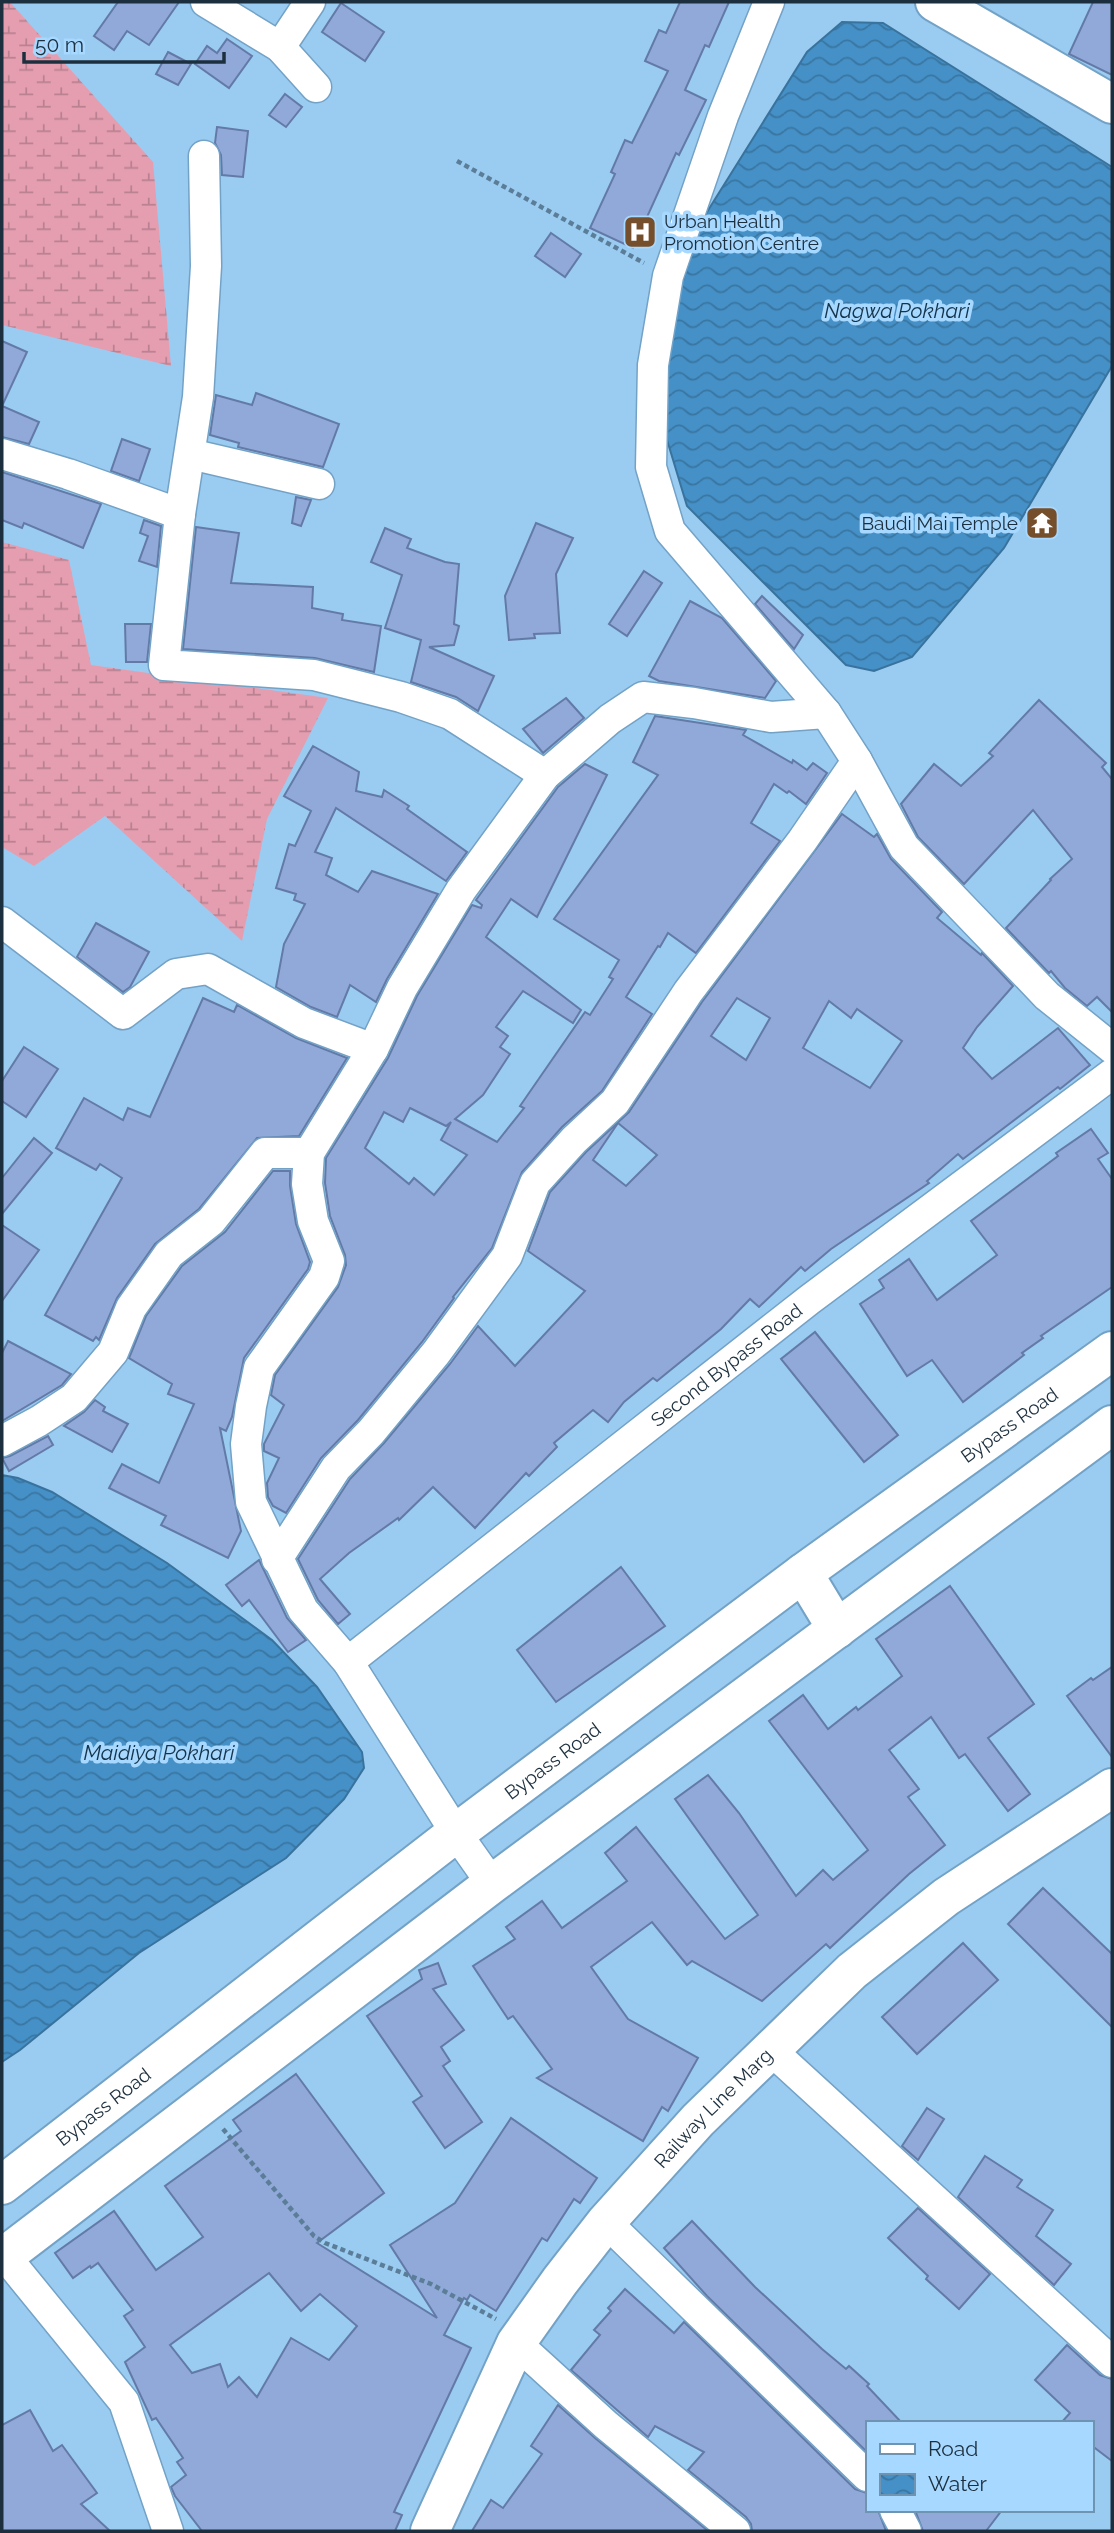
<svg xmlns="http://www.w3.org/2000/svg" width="1114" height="2533" viewBox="0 0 1114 2533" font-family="Raleway,sans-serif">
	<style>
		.wetland { fill: url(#wetland-marsh) }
		.water { fill: url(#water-waves); stroke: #39739d; stroke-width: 2 }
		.building { fill: #90a9d8; stroke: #637aa7; stroke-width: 2; fill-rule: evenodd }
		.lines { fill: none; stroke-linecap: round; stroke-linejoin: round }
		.minor-casing { stroke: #73a2c7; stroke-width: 33 }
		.tertiary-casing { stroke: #73a2c7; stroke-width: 42 }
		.secondary-casing { stroke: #73a2c7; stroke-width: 42 }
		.primary-casing { stroke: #73a2c7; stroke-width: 42 }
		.path { stroke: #5b7d98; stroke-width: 4.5; stroke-dasharray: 5 3.5; stroke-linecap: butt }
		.minor { stroke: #fff; stroke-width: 30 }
		.tertiary { stroke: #fff; stroke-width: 38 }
		.secondary { stroke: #fff; stroke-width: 38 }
		.primary { stroke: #fff; stroke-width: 38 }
		.labels { text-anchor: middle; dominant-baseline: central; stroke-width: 7; stroke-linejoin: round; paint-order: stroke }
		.poi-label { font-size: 19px; fill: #1c2f3e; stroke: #a7d8ff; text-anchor: start }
		.street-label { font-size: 19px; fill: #1c2f3e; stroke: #a7d8ff }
		.water-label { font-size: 21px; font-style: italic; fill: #14344b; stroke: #a7d8ff }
	</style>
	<defs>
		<pattern id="wetland-marsh" width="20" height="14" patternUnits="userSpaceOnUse" patternTransform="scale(1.75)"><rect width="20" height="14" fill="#e59eb0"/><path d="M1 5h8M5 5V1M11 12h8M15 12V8" fill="none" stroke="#b98191"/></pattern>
		<pattern id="water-waves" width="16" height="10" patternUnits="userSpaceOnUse" patternTransform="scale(1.75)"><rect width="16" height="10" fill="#4590c6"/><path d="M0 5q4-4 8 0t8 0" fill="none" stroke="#3976a2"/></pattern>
	</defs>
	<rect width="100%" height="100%" fill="#9acbf1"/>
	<g class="wetland">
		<path d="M 2,2 L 10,2 L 153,162 L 171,366 L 2,325 Z"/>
		<path d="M 2,542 L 69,560 L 91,665 L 328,698 L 267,819 L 242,941 L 105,816 L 34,866 L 2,847 Z"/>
	</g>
	<g class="water">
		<path d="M 842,22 L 883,23 L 1112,167 L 1112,366 L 1004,548 L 912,657 L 874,671 L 846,665 L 687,506 L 661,420 L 677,300 L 702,220 L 807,52 Z"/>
		<path d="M 2,1475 L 18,1478 L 52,1492 L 167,1563 L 272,1640 L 317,1687 L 362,1752 L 364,1768 L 344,1799 L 286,1858 L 139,1953 L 20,2050 L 2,2062 Z"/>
	</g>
	<g class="building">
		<path d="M 118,2 L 179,2 L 149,45 L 127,31 L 114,50 L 94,36 Z"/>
		<path d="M 680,2 L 729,2 L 709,47 L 705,45 L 685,90 L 706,100 L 679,155 L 676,153 L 633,248 L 590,228 L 615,174 L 611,172 L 625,140 L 632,143 L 668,71 L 645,61 L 659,30 L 666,33 Z"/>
		<path d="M 1093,2 L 1112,2 L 1112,75 L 1069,54 Z"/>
		<path d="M 341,3 L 384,32 L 365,61 L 322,32 Z"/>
		<path d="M 227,39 L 252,56 L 229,88 L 195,64 L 207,46 L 217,53 Z"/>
		<path d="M 168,52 L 191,64 L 178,85 L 156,74 Z"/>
		<path d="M 285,94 L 302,107 L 286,127 L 269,115 Z"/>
		<path d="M 217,127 L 248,131 L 243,177 L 222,175 L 221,155 L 215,143 Z"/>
		<path d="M 551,233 L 581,254 L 565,277 L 535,256 Z"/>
		<path d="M 2,341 L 27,352 L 2,406 L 39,422 L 29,444 L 2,437 Z"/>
		<path d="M 256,393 L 339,424 L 323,467 L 238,447 L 239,443 L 210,435 L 216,395 L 252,405 Z"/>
		<path d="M 122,439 L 150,449 L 139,481 L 111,471 Z"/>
		<path d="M 2,472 L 101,504 L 83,548 L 24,523 L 22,528 L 2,520 Z"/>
		<path d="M 296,497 L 311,500 L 301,526 L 292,523 Z"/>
		<path d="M 144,520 L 161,526 L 157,567 L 139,561 L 148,536 L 140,533 Z"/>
		<path d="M 536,523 L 573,538 L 556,574 L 560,633 L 534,634 L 535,638 L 509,640 L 505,596 Z"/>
		<path d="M 196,527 L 239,533 L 231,583 L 313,587 L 312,608 L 343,614 L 342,620 L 381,626 L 374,672 L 315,658 L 183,649 Z"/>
		<path d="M 385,528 L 411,539 L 407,548 L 445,562 L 459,564 L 454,624 L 459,626 L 454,645 L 429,647 L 494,676 L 478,711 L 456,697 L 411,682 L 421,640 L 385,628 L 402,575 L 371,562 Z"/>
		<path d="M 644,571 L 662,583 L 627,636 L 609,624 Z"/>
		<path d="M 762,596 L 803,635 L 794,649 L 755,604 Z"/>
		<path d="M 690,601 L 722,618 L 776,681 L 765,698 L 659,681 L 649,676 Z"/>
		<path d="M 125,624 L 151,624 L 147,662 L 126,662 Z"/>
		<path d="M 566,698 L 584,718 L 543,753 L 523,729 Z"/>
		<path d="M 1039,700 L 1106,763 L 1102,767 L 1112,779 L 1112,1012 L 1097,997 L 1087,1006 L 1065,988 L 1051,971 L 1049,973 L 1006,928 L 1051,880 L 1050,879 L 1072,859 L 1033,810 L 964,884 L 918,837 L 901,804 L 934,764 L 961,786 L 993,756 L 989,753 Z"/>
		<path d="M 655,716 L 746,730 L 743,735 L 792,763 L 793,760 L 807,770 L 813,763 L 827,773 L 806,804 L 789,791 L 787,793 L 774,784 L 751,823 L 780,841 L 696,953 L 668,933 L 660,947 L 658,946 L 626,997 L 652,1014 L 602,1091 L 562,1127 L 522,1172 L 492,1248 L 453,1297 L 454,1298 L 422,1342 L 358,1420 L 321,1458 L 286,1513 L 273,1506 L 268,1497 L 267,1483 L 279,1458 L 264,1451 L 264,1444 L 284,1405 L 271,1395 L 275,1375 L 338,1287 L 346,1265 L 345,1255 L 330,1216 L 325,1183 L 326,1158 L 388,1058 L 417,996 L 472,905 L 481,908 L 482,905 L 476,900 L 558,787 L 585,764 L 607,775 L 537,917 L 511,899 L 486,937 L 581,1010 L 573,1023 L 523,991 L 496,1027 L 508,1036 L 500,1047 L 510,1054 L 483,1095 L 455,1119 L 497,1142 L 524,1108 L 520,1106 L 585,1012 L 590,1015 L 613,979 L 609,977 L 619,960 L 554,919 L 658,775 L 633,762 ZM 410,1108 L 446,1126 L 451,1122 L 441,1140 L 467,1155 L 434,1195 L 414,1178 L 409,1184 L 365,1148 L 384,1112 L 403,1122 Z"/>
		<path d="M 313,746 L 359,772 L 356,791 L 382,797 L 384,790 L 409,806 L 407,809 L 467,852 L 446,881 L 336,808 L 315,852 L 332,858 L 326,875 L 358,892 L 372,871 L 438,894 L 387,979 L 376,1002 L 350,985 L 337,1017 L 311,1007 L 276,987 L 284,944 L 305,904 L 294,900 L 296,894 L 276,888 L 289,844 L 295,846 L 311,811 L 284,796 Z"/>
		<path d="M 842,814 L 874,837 L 877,834 L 891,859 L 942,912 L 937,918 L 981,955 L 982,953 L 1013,986 L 977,1027 L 963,1048 L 992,1079 L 1058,1028 L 1090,1065 L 1060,1089 L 1058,1087 L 963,1159 L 958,1154 L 927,1181 L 929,1183 L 831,1249 L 805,1271 L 801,1267 L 759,1307 L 750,1299 L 721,1329 L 657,1381 L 653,1378 L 624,1402 L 608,1422 L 593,1410 L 554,1443 L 557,1447 L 529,1476 L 526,1473 L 475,1528 L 433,1487 L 399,1520 L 398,1518 L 349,1553 L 320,1579 L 350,1614 L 338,1624 L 318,1600 L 298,1559 L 350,1479 L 384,1443 L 450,1364 L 478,1326 L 515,1366 L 585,1291 L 528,1251 L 550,1192 L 586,1152 L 629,1112 L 702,1002 ZM 737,998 L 770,1018 L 746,1060 L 711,1036 ZM 829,1001 L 851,1018 L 857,1009 L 902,1041 L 870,1088 L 803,1048 ZM 618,1123 L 657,1155 L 626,1186 L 593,1160 Z"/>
		<path d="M 96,923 L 149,952 L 130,987 L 123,992 L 77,957 Z"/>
		<path d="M 203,998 L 234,1012 L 237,1005 L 296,1038 L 347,1058 L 299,1136 L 257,1138 L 199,1209 L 155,1244 L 117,1298 L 99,1340 L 96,1337 L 93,1341 L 45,1315 L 122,1178 L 100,1164 L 96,1170 L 56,1148 L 84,1098 L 123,1120 L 128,1108 L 150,1117 Z"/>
		<path d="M 24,1047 L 58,1069 L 26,1117 L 2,1101 L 2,1081 Z"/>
		<path d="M 1091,1129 L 1108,1153 L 1098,1159 L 1112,1179 L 1112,1287 L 1041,1336 L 1043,1338 L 1022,1353 L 1024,1355 L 963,1402 L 932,1360 L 907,1376 L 860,1304 L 884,1288 L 879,1280 L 909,1259 L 937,1300 L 997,1255 L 971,1221 L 1058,1156 L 1056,1153 Z"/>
		<path d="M 34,1138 L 52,1153 L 2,1214 L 2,1178 Z"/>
		<path d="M 273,1171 L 290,1171 L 290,1186 L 296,1224 L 310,1262 L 308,1269 L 244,1358 L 232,1417 L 226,1431 L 220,1428 L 241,1531 L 228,1558 L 161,1525 L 166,1516 L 109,1488 L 122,1464 L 159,1483 L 194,1404 L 168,1394 L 172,1384 L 129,1358 L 146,1316 L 182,1266 L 225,1232 Z"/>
		<path d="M 2,1225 L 39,1250 L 2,1301 Z"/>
		<path d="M 815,1332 L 898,1435 L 864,1462 L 781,1359 Z"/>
		<path d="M 8,1341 L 71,1374 L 62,1385 L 2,1421 L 2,1353 Z"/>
		<path d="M 95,1400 L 105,1407 L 103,1411 L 128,1424 L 112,1452 L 64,1426 L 84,1412 Z"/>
		<path d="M 48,1436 L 53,1445 L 9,1471 L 2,1458 L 10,1456 Z"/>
		<path d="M 259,1560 L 287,1618 L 306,1640 L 288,1652 L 249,1600 L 242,1606 L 226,1585 Z"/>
		<path d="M 621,1567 L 665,1626 L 556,1702 L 517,1650 Z"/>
		<path d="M 950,1586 L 1034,1704 L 988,1738 L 1030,1794 L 1008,1811 L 965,1754 L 959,1758 L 931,1717 L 889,1750 L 919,1789 L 908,1797 L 945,1845 L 909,1874 L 830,1948 L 826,1944 L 762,2001 L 692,1961 L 687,1965 L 652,1922 L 591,1967 L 628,2019 L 698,2058 L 668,2111 L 662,2107 L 643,2141 L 537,2078 L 552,2069 L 513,2016 L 508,2019 L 473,1966 L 515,1939 L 506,1927 L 542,1901 L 562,1928 L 627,1881 L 605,1853 L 636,1827 L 725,1939 L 758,1915 L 675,1799 L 708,1775 L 739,1813 L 796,1896 L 823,1870 L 833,1880 L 868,1850 L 769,1721 L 803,1695 L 828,1729 L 856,1707 L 858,1710 L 902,1676 L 876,1639 Z"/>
		<path d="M 1112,1667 L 1112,1757 L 1067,1696 L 1091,1678 L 1093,1680 Z"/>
		<path d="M 1043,1888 L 1112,1954 L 1112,2027 L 1008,1924 Z"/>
		<path d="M 963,1943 L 998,1980 L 917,2054 L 882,2017 Z"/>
		<path d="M 438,1963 L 446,1984 L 433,1989 L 464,2030 L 441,2047 L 450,2061 L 443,2066 L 482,2122 L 445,2148 L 413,2102 L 422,2096 L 367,2016 L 422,1979 L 419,1970 Z"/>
		<path d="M 296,2074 L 384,2193 L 317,2243 L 437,2318 L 390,2245 L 455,2203 L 511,2118 L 597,2178 L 580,2203 L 574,2199 L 547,2241 L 542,2238 L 496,2311 L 470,2295 L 467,2300 L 464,2298 L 444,2335 L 471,2348 L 394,2512 L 402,2515 L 395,2531 L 202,2531 L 175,2496 L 171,2487 L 186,2475 L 177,2462 L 183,2458 L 156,2418 L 152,2420 L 125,2362 L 145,2347 L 124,2316 L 133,2310 L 98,2263 L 91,2268 L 90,2266 L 73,2278 L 55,2253 L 114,2211 L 156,2270 L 203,2237 L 165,2186 L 241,2131 L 233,2120 ZM 269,2273 L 301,2311 L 320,2294 L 357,2326 L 329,2360 L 291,2338 L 257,2397 L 239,2377 L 228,2387 L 220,2364 L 192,2373 L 170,2345 Z"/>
		<path d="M 927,2108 L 944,2119 L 918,2160 L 902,2146 Z"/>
		<path d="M 985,2156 L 1022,2180 L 1017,2187 L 1053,2210 L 1036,2236 L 1071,2264 L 1054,2285 L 958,2197 Z"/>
		<path d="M 918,2208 L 990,2274 L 959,2309 L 926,2279 L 928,2276 L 888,2238 Z"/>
		<path d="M 692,2221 L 755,2287 L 822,2349 L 846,2369 L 849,2366 L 869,2384 L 867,2386 L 902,2423 L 867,2423 L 867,2452 L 707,2296 L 664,2248 Z"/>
		<path d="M 625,2289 L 674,2333 L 684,2322 L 855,2489 L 867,2493 L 867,2510 L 878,2510 L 886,2531 L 752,2531 L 751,2524 L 746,2517 L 688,2470 L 704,2452 L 655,2426 L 648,2437 L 571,2370 L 600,2335 L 594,2330 L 611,2311 L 608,2308 Z"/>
		<path d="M 1067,2345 L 1100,2375 L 1112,2379 L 1112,2461 L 1091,2445 L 1091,2423 L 1061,2423 L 1070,2413 L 1035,2380 Z"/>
		<path d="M 558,2405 L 595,2438 L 708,2531 L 472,2531 L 491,2500 L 503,2508 L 542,2454 L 531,2446 Z"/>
		<path d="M 30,2410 L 53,2451 L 62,2445 L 97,2493 L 81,2504 L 110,2531 L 2,2531 L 2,2425 Z"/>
		<path d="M 915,2510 L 1002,2510 L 986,2531 L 923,2531 Z"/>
	</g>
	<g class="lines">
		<defs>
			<g id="minor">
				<path d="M 206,2 L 280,47 L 316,87"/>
				<path d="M 769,2 L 723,116 L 668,276 L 653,365 L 651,467 L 670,531 L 826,713 L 857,761 L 904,847 L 1047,996 L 1112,1048"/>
				<path d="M 280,47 L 310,2"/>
				<path d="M 204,156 L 206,266 L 198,397 L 180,514 L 164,665 L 314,675 L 401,697 L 450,714 L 545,775"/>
				<path d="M 2,454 L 68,474 L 180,514"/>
				<path d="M 190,454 L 319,484"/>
				<path d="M 2,922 L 123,1014 L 176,974 L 208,969 L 304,1023 L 373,1049"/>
				<path d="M 2,1441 L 39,1421 L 74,1398 L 113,1352 L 131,1308 L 169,1254 L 211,1221 L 265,1153 L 309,1153"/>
				<path d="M 277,1559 L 336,1468 L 371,1432 L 436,1353 L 507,1256 L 535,1183 L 574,1140 L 615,1102 L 688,992 L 802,841 L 857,761"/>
				<path id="s1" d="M 348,1662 L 809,1300 L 1112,1074"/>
				<path d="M 492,1884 L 456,1833 L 348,1662 L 303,1610 L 251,1502 L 246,1444 L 251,1406 L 259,1368 L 324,1277 L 329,1261 L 313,1221 L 307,1184 L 309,1153 L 373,1049 L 402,988 L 461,890 L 545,775 L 610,719 L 643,697 L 694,703 L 771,717 L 826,713"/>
				<path d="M 772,2051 L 1112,2362"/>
				<path d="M 606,2222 L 867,2476"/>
				<path d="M 5,2256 L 124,2402 L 168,2531"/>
				<path d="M 516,2343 L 606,2425 L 735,2531"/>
				<path d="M 895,2510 L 906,2531"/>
			</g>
			<path id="tertiary" d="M 935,2 L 1112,104"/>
			<g id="secondary">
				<path id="s2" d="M 430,2531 L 516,2343 L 560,2281 L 606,2222 L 698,2120 L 852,1971 L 946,1897 L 1112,1788"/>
			</g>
			<g id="primary">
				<path d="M 803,1573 L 837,1629"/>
				<path id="s3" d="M 2,2185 L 456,1833 L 803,1573 L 1112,1351"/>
				<path d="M 2,2258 L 492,1884 L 1112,1425"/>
			</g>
		</defs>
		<use href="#minor" class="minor-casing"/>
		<use href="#tertiary" class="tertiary-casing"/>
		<use href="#secondary" class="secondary-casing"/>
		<use href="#primary" class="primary-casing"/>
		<g class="path">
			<path d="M 457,161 L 644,263"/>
			<path d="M 223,2129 L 314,2236 L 325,2243 L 431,2284 L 496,2319"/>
		</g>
		<use href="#minor" class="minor"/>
		<use href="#tertiary" class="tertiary"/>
		<use href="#secondary" class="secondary"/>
		<use href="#primary" class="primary"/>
	</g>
	<defs>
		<symbol id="hospital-square" viewBox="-11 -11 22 22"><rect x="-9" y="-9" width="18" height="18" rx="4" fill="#754f2c" stroke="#a7d8ff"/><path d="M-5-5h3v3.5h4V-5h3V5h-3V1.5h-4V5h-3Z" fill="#fff"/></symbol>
		<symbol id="temple-square" viewBox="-11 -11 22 22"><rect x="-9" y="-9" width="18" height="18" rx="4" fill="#754f2c" stroke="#a7d8ff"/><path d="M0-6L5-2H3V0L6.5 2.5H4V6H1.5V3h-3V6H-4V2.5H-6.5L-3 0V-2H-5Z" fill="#fff"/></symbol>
	</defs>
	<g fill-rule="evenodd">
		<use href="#hospital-square" x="621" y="213" width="38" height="38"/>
		<use href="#temple-square" x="1023" y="504" width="38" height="38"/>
	</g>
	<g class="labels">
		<g class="poi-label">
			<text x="664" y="221">Urban Health<tspan x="664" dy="22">Promotion Centre</tspan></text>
			<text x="1018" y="523" text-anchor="end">Baudi Mai Temple</text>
		</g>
		<g class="street-label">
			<text stroke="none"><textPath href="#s1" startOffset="481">Second Bypass Road</textPath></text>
			<text stroke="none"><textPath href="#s3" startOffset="1262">Bypass Road</textPath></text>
			<text stroke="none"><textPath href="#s3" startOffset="695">Bypass Road</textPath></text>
			<text stroke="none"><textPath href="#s3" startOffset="128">Bypass Road</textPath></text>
			<text stroke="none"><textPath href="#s2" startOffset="514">Railway Line Marg</textPath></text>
		</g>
		<g class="water-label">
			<text x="897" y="310">Nagwa Pokhari</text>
			<text x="159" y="1752">Maidiya Pokhari</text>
		</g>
	</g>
	<rect width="1114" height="2533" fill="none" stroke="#1c2f3e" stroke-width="7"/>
	<rect x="866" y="2421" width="228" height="91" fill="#a7d8ff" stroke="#6f94b2" stroke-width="2"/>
	<rect x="880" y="2444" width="35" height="10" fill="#ffffff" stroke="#6f94b2" stroke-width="2"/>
	<text x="928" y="2456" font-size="21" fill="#1c2f3e">Road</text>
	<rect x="880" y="2474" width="35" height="21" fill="url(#water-waves)" stroke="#6f94b2" stroke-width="2"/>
	<text x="928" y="2491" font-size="21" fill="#1c2f3e">Water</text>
	<path d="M24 52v10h200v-10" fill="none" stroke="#1c2f3e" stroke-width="3.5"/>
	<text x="35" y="52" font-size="21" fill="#1c2f3e" stroke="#a7d8ff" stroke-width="5" paint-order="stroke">50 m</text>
</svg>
